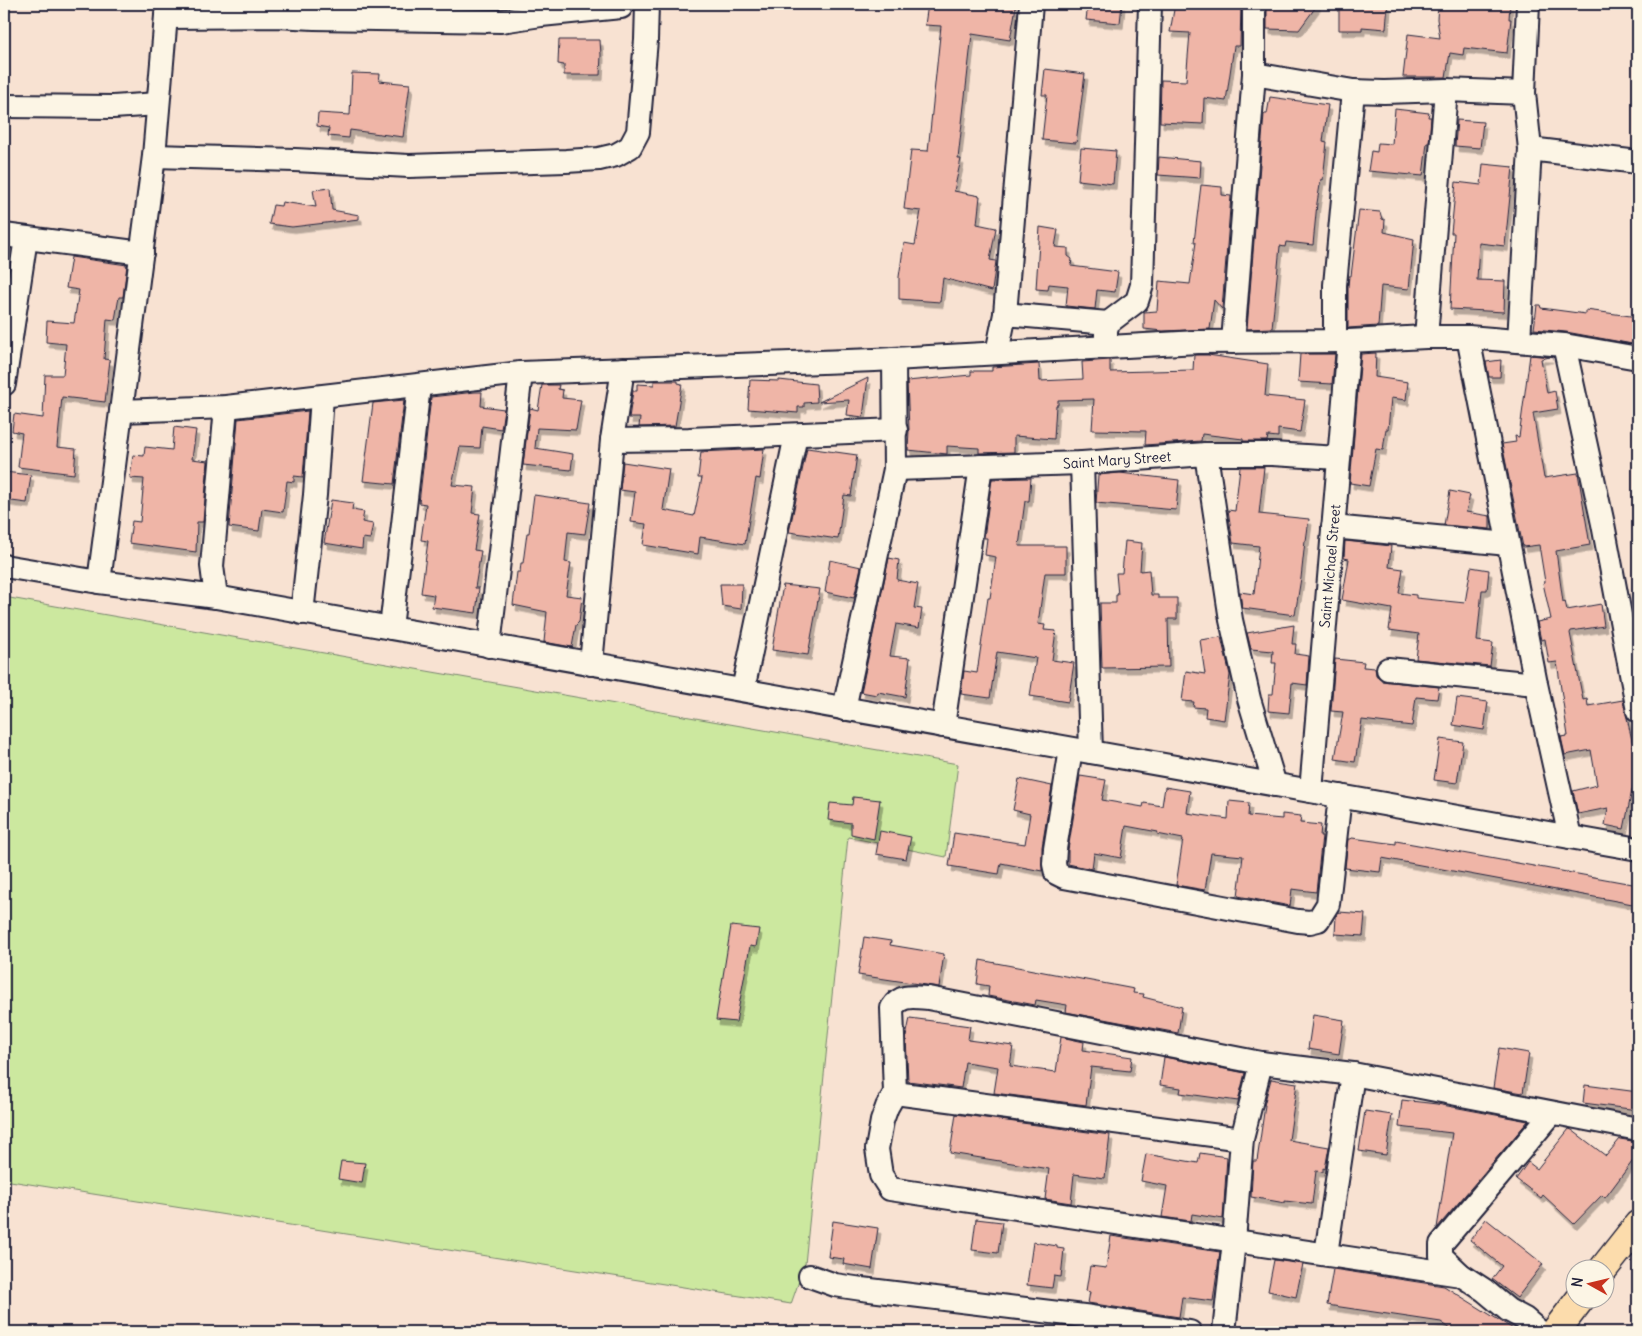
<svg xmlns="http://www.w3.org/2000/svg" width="1642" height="1336" viewBox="0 0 1642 1336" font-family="Delius,sans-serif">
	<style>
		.green { fill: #cce89f; stroke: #77856d }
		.building { fill: #efb5a7; stroke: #22223b; filter: url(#shadow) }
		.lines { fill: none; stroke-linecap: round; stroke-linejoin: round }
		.street-casing { stroke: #22223b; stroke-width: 26 }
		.primary-casing { stroke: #22223b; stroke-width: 31 }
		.street { stroke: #fcf5e5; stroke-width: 22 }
		.primary { stroke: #fcdcac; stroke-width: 28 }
		.labels { text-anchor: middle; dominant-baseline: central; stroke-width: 4; stroke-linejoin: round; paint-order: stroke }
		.street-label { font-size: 14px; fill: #22223b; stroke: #fcf5e5 }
	</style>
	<defs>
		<filter id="shadow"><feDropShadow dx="3" dy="5.5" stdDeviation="0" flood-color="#0004"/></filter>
	</defs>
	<rect width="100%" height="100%" fill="#f8e2d2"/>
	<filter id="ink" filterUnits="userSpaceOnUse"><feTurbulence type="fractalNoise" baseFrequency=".02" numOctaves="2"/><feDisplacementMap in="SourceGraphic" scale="10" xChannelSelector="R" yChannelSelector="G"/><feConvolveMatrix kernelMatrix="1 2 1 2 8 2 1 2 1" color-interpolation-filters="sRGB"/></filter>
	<g filter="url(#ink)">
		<path class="green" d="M 4,597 L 958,764 L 946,857 L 848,837 L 805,1264 L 791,1304 L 4,1180 Z"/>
		<g class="building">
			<path d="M 928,4 L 999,4 L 1016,7 L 1010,40 L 972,34 L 958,159 L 961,159 L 954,191 L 980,196 L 977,224 L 996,228 L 990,260 L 996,261 L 992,291 L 943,278 L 940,302 L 899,299 L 899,277 L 904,243 L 915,245 L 921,211 L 904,209 L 911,150 L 928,151 L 941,26 L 925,25 Z"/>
			<path d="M 1088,4 L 1122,4 L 1120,23 L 1086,20 Z"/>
			<path d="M 1175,4 L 1241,4 L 1240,46 L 1234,46 L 1226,101 L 1204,98 L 1203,124 L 1160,122 L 1161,80 L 1186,81 L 1190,33 L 1170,32 Z"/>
			<path d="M 1267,4 L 1318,4 L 1299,30 L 1267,29 Z"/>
			<path d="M 1339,4 L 1388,4 L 1386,29 L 1362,27 L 1362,30 L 1339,30 Z"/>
			<path d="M 1438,4 L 1510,4 L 1509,19 L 1511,19 L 1507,53 L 1464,48 L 1463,55 L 1450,53 L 1446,77 L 1403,77 L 1408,34 L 1440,38 L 1437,19 Z"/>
			<path d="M 559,40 L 600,40 L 601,55 L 600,75 L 564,75 L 564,65 L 558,64 Z"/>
			<path d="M 1045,69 L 1085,74 L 1076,143 L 1042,140 L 1047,95 L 1042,95 Z"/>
			<path d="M 352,73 L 380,74 L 379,81 L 410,84 L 403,137 L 350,130 L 349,138 L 328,136 L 329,128 L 317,126 L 318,113 L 350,115 Z"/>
			<path d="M 1270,97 L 1328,105 L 1323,141 L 1327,142 L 1323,180 L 1321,179 L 1317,203 L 1313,245 L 1286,242 L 1285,247 L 1280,246 L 1272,328 L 1247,329 L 1264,114 L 1267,114 Z"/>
			<path d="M 1395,109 L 1429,113 L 1428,117 L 1431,117 L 1429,143 L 1427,143 L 1423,176 L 1368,171 L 1371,151 L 1377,152 L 1378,143 L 1392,144 Z"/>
			<path d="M 1457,120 L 1483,122 L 1480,148 L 1455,146 Z"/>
			<path d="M 1081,148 L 1116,151 L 1113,184 L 1078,180 Z"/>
			<path d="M 1159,157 L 1201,161 L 1200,178 L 1158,175 Z"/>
			<path d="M 1483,164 L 1513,167 L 1505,246 L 1479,243 L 1477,280 L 1505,281 L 1504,312 L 1450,309 L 1454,233 L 1451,233 L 1456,182 L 1481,185 Z"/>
			<path d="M 1201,185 L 1222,187 L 1222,195 L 1231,196 L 1222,309 L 1214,300 L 1210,329 L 1163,331 L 1144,329 L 1144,312 L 1157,311 L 1159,281 L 1190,284 L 1196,242 L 1194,242 Z"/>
			<path d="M 330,188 L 332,210 L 359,215 L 359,219 L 292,227 L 269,224 L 273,205 L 281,206 L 282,202 L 316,207 L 313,190 Z"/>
			<path d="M 1359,210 L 1380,212 L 1382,219 L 1385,220 L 1384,232 L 1414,239 L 1409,289 L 1381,286 L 1378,326 L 1348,328 L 1348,286 L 1349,276 L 1351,276 Z"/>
			<path d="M 1040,227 L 1058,230 L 1055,247 L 1068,248 L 1068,256 L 1072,259 L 1071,266 L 1118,272 L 1115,292 L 1097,290 L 1095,309 L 1066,306 L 1068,286 L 1049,284 L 1048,290 L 1036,289 Z"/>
			<path d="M 71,257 L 127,265 L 123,297 L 119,297 L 115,320 L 107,319 L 104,359 L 110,360 L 105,402 L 62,397 L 57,447 L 76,449 L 74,474 L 18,467 L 22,433 L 12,431 L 14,414 L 43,418 L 45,375 L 63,375 L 66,344 L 46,342 L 47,321 L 74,323 L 79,290 L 66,288 Z"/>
			<path d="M 1537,305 L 1540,305 L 1541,308 L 1586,314 L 1586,310 L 1638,317 L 1638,345 L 1566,332 L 1534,329 Z"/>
			<path d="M 1376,353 L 1375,377 L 1408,382 L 1406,400 L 1391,398 L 1388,429 L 1386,429 L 1383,450 L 1376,449 L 1369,486 L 1350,483 L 1361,354 Z"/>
			<path d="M 1300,354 L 1335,354 L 1332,384 L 1298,382 Z"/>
			<path d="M 1194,355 L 1208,355 L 1268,364 L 1265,396 L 1305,400 L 1300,432 L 1278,429 L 1278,437 L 1268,436 L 1267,441 L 1243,441 L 1243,439 L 1202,434 L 1201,441 L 1145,445 L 1146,431 L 1092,430 L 1094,399 L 1058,400 L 1058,405 L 1056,405 L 1054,439 L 1014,436 L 1014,452 L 979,453 L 979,448 L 947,446 L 947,454 L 908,450 L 909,430 L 907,381 L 971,375 L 971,371 L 992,371 L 992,367 L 1039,364 L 1040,381 L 1083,379 L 1082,362 L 1110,360 L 1110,372 L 1193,370 Z"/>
			<path d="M 1530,355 L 1550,357 L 1541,359 L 1547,393 L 1555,391 L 1558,409 L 1533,413 L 1544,478 L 1578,473 L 1590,545 L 1556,551 L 1563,602 L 1565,601 L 1567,610 L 1601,604 L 1604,626 L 1571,631 L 1570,633 L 1583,700 L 1587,699 L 1588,706 L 1623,700 L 1633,745 L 1638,775 L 1635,776 L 1624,829 L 1605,825 L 1608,808 L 1578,814 L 1573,791 L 1597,785 L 1591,750 L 1565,755 L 1561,737 L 1568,736 L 1557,662 L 1549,663 L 1545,639 L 1541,640 L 1537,622 L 1551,619 L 1543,583 L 1545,582 L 1539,545 L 1523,547 L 1502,444 L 1516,442 L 1515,436 L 1519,437 Z"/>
			<path d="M 1501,360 L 1500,377 L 1489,377 L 1486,362 Z"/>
			<path d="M 868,378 L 863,417 L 847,415 L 849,400 L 819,402 Z"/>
			<path d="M 750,380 L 779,381 L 779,380 L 816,384 L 817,402 L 804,403 L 804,407 L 798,407 L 798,413 L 748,409 Z"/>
			<path d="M 654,381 L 678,381 L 678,383 L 682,384 L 675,426 L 639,427 L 640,418 L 629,418 L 633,391 L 637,391 L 637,384 L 654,385 Z"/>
			<path d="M 542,385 L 559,385 L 558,389 L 563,390 L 562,398 L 581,400 L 576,430 L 537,428 L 535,448 L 573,454 L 571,470 L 523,465 L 530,408 L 538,410 Z"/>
			<path d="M 475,392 L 482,392 L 481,406 L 504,409 L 501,429 L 482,426 L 480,448 L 460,447 L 452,485 L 475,487 L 472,513 L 480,514 L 474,550 L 481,551 L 475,588 L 479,588 L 476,613 L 432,607 L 434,595 L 421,593 L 428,541 L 421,540 L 426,504 L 419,503 L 431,397 Z"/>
			<path d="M 404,400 L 394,484 L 363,481 L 373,403 Z"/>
			<path d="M 308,411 L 303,477 L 294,476 L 294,482 L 287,481 L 283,512 L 262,509 L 259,531 L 229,527 L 238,419 Z"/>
			<path d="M 174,427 L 196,430 L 192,459 L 208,461 L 203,522 L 197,522 L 196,552 L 129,543 L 132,521 L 140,522 L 144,479 L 130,478 L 133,455 L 144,456 L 145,447 L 172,450 Z"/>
			<path d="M 807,448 L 857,455 L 851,496 L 844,495 L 838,539 L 789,532 Z"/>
			<path d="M 764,449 L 760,479 L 756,478 L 745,544 L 700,537 L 698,554 L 643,545 L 646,524 L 631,522 L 635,492 L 620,490 L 623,462 L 669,469 L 663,510 L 694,516 L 702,478 L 698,478 L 701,452 Z"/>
			<path d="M 1240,467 L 1264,467 L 1259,514 L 1309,519 L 1306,541 L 1305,541 L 1301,578 L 1295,615 L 1242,608 L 1240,592 L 1254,594 L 1259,546 L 1233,543 L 1228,510 L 1235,511 Z"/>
			<path d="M 4,472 L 31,475 L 27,503 L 4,500 Z"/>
			<path d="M 1120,473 L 1179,480 L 1176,510 L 1096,503 L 1098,475 Z"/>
			<path d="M 1031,478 L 1029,501 L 1025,501 L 1019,546 L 1066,546 L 1066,573 L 1045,573 L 1038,624 L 1045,625 L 1044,630 L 1056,631 L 1052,660 L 1074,663 L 1068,702 L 1030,696 L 1036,658 L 997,652 L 990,698 L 961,694 L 964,671 L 977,673 L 988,598 L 990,598 L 996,557 L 985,555 L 987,538 L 984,538 L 992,479 Z"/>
			<path d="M 1450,491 L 1470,495 L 1466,512 L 1490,516 L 1490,529 L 1444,525 Z"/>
			<path d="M 534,495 L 590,503 L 585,534 L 568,532 L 565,562 L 571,563 L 566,595 L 582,597 L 579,622 L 576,625 L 572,647 L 544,642 L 547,612 L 513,605 L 517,572 L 520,572 L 521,563 L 523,563 L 527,533 L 529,533 Z"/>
			<path d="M 331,500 L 353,503 L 352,510 L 364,512 L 362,522 L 373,524 L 370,539 L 363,538 L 362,549 L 324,543 Z"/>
			<path d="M 1125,541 L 1142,543 L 1140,571 L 1149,570 L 1151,595 L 1158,595 L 1158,598 L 1177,598 L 1177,619 L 1168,619 L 1169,667 L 1102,668 L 1100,603 L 1116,603 L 1116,595 L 1118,595 L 1116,573 L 1122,573 Z"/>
			<path d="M 1345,541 L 1391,546 L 1389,567 L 1403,569 L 1399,593 L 1416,595 L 1416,598 L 1465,603 L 1471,567 L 1489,570 L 1487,590 L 1482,590 L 1477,641 L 1493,643 L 1490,666 L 1416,659 L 1419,634 L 1389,630 L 1392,609 L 1342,600 L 1349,559 L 1344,558 Z"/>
			<path d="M 889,558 L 899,560 L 897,580 L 918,584 L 914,608 L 922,609 L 919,628 L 896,624 L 890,656 L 910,658 L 905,697 L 878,692 L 877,695 L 861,692 Z"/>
			<path d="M 830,560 L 861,567 L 854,598 L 825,592 Z"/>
			<path d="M 720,584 L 742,584 L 741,609 L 722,606 Z"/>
			<path d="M 783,585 L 820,589 L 808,655 L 772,650 Z"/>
			<path d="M 1294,625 L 1292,644 L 1296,644 L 1295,654 L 1309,656 L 1307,685 L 1292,683 L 1289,713 L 1268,711 L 1269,694 L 1273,694 L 1276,663 L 1272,663 L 1273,651 L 1251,649 L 1247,633 Z"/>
			<path d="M 1221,637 L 1230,675 L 1224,720 L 1205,717 L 1206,708 L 1193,707 L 1194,702 L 1182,701 L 1186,671 L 1205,674 L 1200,640 Z"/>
			<path d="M 1335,659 L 1364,662 L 1363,667 L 1375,668 L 1376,675 L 1381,681 L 1439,687 L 1437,699 L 1416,697 L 1412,726 L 1362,720 L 1355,762 L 1335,759 L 1343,712 L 1331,711 Z"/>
			<path d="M 1457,698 L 1488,702 L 1484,730 L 1453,725 Z"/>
			<path d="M 1440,739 L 1463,742 L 1457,783 L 1434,780 Z"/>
			<path d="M 1080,776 L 1106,780 L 1102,800 L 1143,807 L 1144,803 L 1162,806 L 1165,787 L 1190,791 L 1187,813 L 1228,819 L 1229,801 L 1249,803 L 1248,816 L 1282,819 L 1282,814 L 1301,816 L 1300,823 L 1321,825 L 1320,836 L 1322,836 L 1316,892 L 1292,889 L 1290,906 L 1238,896 L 1243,856 L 1211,853 L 1205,890 L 1176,885 L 1183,839 L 1157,834 L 1158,832 L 1126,826 L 1121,858 L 1094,853 L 1092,869 L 1068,864 L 1068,850 Z"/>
			<path d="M 1019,779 L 1052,786 L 1042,847 L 1042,871 L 1001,863 L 999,874 L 949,866 L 954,833 L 1025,844 L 1030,814 L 1013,810 Z"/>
			<path d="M 853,797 L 880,800 L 874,839 L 851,834 L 851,823 L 828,820 L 830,803 L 852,805 Z"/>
			<path d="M 880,831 L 911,837 L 906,859 L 876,854 Z"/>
			<path d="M 1352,838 L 1396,844 L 1396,841 L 1638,885 L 1638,905 L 1382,858 L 1380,872 L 1345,868 L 1348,839 L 1351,839 Z"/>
			<path d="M 1339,912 L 1365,914 L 1363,936 L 1335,934 L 1336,916 Z"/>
			<path d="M 731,926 L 759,929 L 756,947 L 750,946 L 736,1022 L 716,1020 Z"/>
			<path d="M 864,937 L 891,941 L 890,945 L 944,954 L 939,987 L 858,975 Z"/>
			<path d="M 980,960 L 1134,989 L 1133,993 L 1144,994 L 1143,997 L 1182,1007 L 1178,1033 L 1066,1012 L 1067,1005 L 1036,1000 L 1035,1005 L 988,996 L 989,986 L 977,984 Z"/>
			<path d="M 1313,1015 L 1344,1020 L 1339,1054 L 1308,1049 Z"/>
			<path d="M 910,1018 L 970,1026 L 968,1040 L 1013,1046 L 1010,1066 L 1056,1072 L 1061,1037 L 1084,1042 L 1083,1050 L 1132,1057 L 1130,1071 L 1091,1067 L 1086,1105 L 994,1093 L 998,1067 L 965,1062 L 961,1088 L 908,1081 L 906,1037 Z"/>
			<path d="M 1499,1048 L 1529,1053 L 1523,1093 L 1493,1088 Z"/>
			<path d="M 1164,1057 L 1245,1073 L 1238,1101 L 1180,1093 L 1181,1088 L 1160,1085 Z"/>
			<path d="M 1271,1079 L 1297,1083 L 1289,1140 L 1329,1147 L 1325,1169 L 1323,1168 L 1323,1172 L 1316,1171 L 1312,1204 L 1285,1201 L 1285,1203 L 1251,1197 L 1253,1161 L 1257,1161 L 1265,1105 L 1264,1105 Z"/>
			<path d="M 1585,1085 L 1638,1092 L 1638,1110 L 1583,1103 Z"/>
			<path d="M 1402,1100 L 1437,1104 L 1528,1121 L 1437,1228 L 1452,1133 L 1399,1127 Z"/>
			<path d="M 1365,1111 L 1392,1115 L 1386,1155 L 1359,1151 Z"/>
			<path d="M 956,1114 L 1110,1135 L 1105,1178 L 1074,1174 L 1071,1203 L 1045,1199 L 1049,1169 L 950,1153 Z"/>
			<path d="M 1569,1129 L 1572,1130 L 1606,1156 L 1620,1139 L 1638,1142 L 1638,1154 L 1605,1198 L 1602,1195 L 1574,1224 L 1543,1195 L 1541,1198 L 1516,1179 L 1528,1162 L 1537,1169 Z"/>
			<path d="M 1200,1153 L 1227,1157 L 1223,1219 L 1192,1214 L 1191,1221 L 1162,1217 L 1167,1186 L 1141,1181 L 1146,1154 L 1198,1163 Z"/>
			<path d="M 341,1161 L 365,1163 L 362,1183 L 338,1179 Z"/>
			<path d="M 976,1219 L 1002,1222 L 998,1253 L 972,1250 Z"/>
			<path d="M 1486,1219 L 1543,1264 L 1517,1298 L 1492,1279 L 1502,1266 L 1470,1240 Z"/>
			<path d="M 833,1221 L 878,1228 L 872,1269 L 843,1264 L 844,1259 L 828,1257 Z"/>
			<path d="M 1111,1236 L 1220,1252 L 1213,1301 L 1182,1297 L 1179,1317 L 1088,1303 L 1090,1292 L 1086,1291 L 1090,1266 L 1106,1268 Z"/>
			<path d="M 1033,1242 L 1057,1246 L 1057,1248 L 1064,1249 L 1061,1277 L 1054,1276 L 1052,1288 L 1027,1285 Z"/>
			<path d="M 1274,1260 L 1303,1264 L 1296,1297 L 1268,1291 Z"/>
			<path d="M 1333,1269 L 1444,1286 L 1518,1332 L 1455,1332 L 1441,1322 L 1327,1305 Z"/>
		</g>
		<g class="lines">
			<defs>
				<g id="street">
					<path d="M 166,17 L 277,16 L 314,18 L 501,21 L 541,15 L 621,7 L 623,4"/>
					<path d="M 1254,74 L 1353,91"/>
					<path d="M 4,106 L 113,107 L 158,104"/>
					<path d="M 1530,149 L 1638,162"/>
					<path d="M 154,156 L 295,160 L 409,166 L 566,161 L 599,159 L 616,155 L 630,147 L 638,132 L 646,40 L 647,4"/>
					<path d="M 4,235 L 142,253"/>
					<path d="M 1005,314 L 1108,323"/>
					<path d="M 1426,337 L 1446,90"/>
					<path d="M 1468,337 L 1536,684 L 1570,837"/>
					<path d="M 1335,341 L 1335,285 L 1353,91 L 1384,92 L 1446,90 L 1524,93"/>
					<path d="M 1519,341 L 1530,149 L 1524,93 L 1528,4"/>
					<path d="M 1233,342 L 1254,74 L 1254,4"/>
					<path d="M 1564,345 L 1603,524 L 1638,711"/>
					<path d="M 1106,347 L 1106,330 L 1108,323 L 1137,301 L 1142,285 L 1150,4"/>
					<path d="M 997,353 L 1005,314 L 1031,4"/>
					<path d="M 4,384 L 26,238"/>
					<path d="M 121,411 L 226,407 L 521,373 L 875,360 L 1198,342 L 1349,341 L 1426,337 L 1468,337 L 1564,345 L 1638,358"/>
					<path d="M 612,440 L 689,439 L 896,430"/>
					<path d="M 1206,454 L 1231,620 L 1249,699 L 1275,785"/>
					<path d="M 1082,463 L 1091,752"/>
					<path d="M 895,469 L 1082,463 L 1206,454 L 1272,454 L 1339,458"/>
					<path d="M 1333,527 L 1508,544"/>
					<path d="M 4,566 L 99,582 L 216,597 L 1638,849"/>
					<path d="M 99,582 L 154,156 L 167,4"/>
					<path d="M 216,597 L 212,566 L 226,407"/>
					<path d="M 302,613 L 315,495 L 322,397"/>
					<path d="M 391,628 L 419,386"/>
					<path d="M 489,646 L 521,373"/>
					<path d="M 591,664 L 612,440 L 623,369"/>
					<path d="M 1388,669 L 1536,684"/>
					<path d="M 743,690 L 796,435"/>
					<path d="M 844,709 L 895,469 L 894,359"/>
					<path d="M 943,726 L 981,466"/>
					<path d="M 1071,749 L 1055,849 L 1054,864 L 1056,873 L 1064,877 L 1298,921 L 1310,922 L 1318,920 L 1328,904 L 1340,796"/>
					<path d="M 1311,791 L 1349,341"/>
					<path d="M 895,1093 L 1242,1139"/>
					<path d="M 1326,1254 L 1353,1074"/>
					<path d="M 1461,1275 L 890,1189 L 881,1175 L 877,1149 L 882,1121 L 887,1107 L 895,1093 L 892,1008 C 901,994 913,997 928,998 L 1261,1063 L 1353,1074 L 1638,1129"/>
					<path d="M 810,1276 L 835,1285 L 862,1289 L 1092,1317 L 1190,1332"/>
					<path d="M 1224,1332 L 1234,1241 L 1242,1139 L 1261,1063"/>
					<path d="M 1540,1332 L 1525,1319 L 1508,1310 L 1484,1290 L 1461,1275 L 1441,1256 L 1441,1244 L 1552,1113"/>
				</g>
				<g id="primary">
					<path d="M 1604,1268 L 1638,1225"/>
					<path d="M 1555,1332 L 1581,1298"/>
				</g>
			</defs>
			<use href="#street" class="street-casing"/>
			<use href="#primary" class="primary-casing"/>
			<use href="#street" class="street"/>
			<use href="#primary" class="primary"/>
		</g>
	</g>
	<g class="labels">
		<g class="street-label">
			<text transform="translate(1117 460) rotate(-4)">Saint Mary Street</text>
			<text transform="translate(1330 566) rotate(-85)">Saint Michael Street</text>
		</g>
	</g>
	<rect width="1642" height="1336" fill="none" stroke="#fcf5e5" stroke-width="20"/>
	<rect x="10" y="10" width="1622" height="1316" fill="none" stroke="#22223b" stroke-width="2" filter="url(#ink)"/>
	<g transform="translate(1590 1284) rotate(278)"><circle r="24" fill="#fcf5e5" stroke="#a5a1a1"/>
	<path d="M0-4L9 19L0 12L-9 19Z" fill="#c8321e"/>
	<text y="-8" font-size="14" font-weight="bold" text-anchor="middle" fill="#22223b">N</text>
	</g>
</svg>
